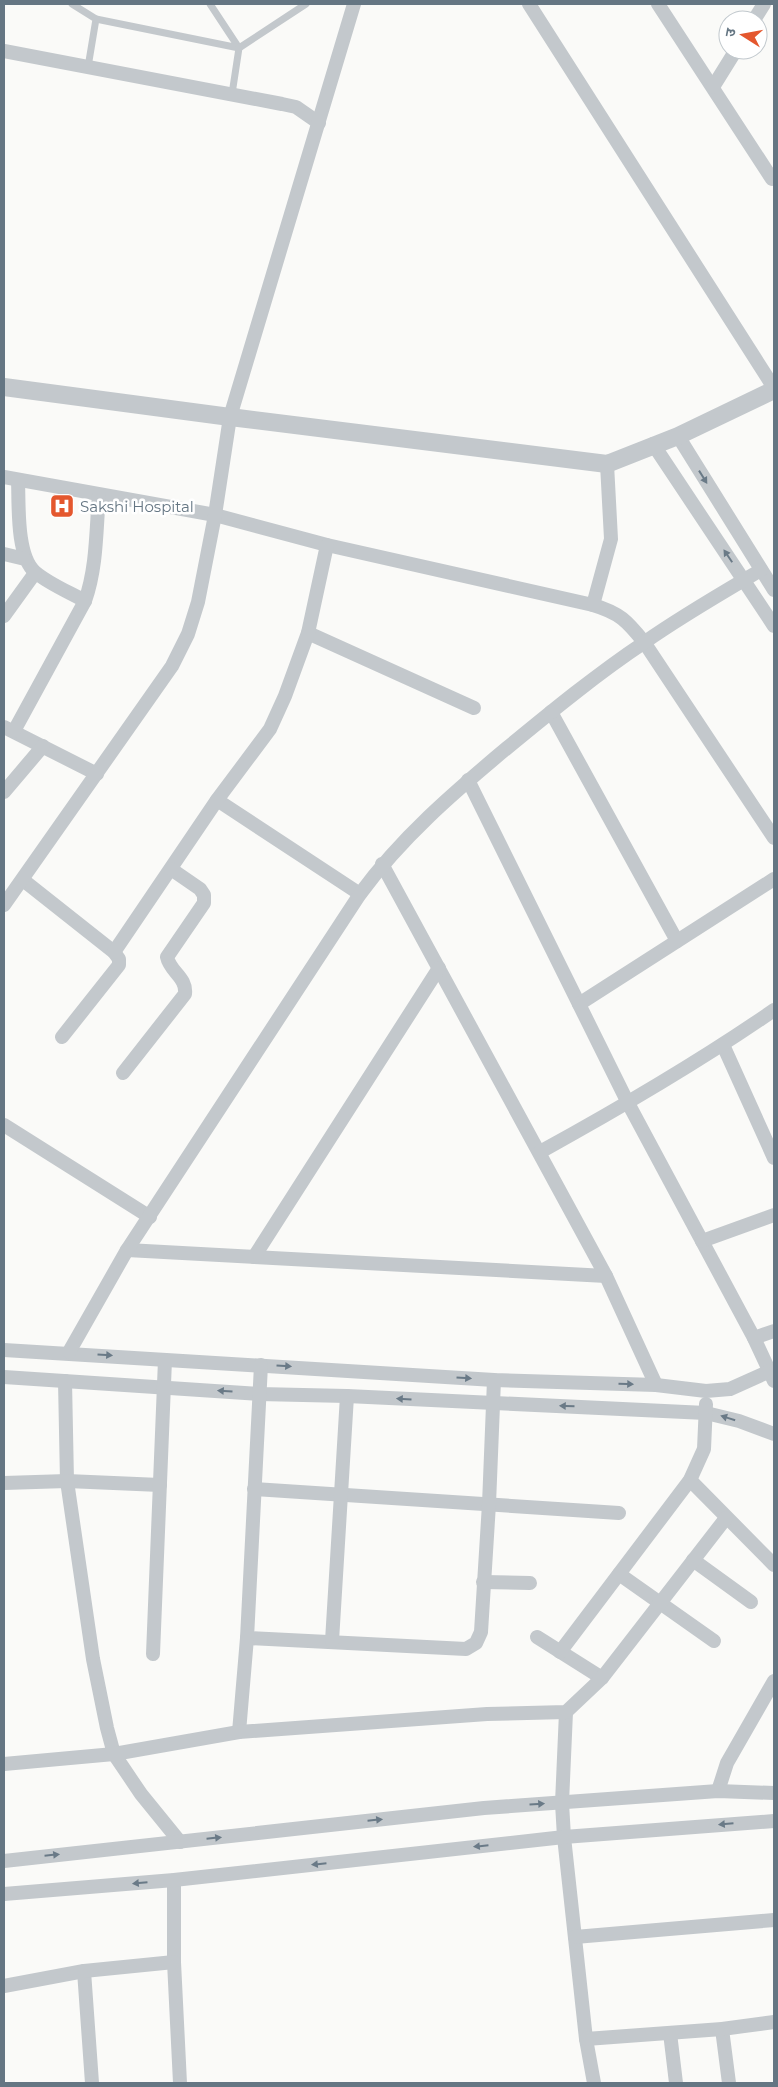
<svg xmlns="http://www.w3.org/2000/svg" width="778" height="2087" viewBox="0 0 778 2087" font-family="Montserrat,'Noto Sans Devanagari',sans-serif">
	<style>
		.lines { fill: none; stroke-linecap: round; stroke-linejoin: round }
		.service { stroke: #c3c8cc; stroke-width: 7 }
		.minor { stroke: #c3c8cc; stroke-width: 14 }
		.tertiary { stroke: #c3c8cc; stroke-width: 18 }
		.oneway { fill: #6a7a87 }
		.labels { text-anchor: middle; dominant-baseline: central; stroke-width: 5; stroke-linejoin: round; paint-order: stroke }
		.poi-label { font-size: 15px; fill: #657683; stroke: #fff; text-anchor: start }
	</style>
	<rect width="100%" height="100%" fill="#fafaf8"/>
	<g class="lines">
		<g class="service">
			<path d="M 72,4 L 96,19 L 88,67"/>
			<path d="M 210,4 L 239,48"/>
			<path d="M 96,19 L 239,48"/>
			<path d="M 232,94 L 239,48 L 306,4"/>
		</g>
		<g class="minor">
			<path d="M 529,4 L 774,388"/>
			<path d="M 658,4 L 772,179 L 774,175"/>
			<path d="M 754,20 L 764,4"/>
			<path d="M 4,51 L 282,104 L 296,107 L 319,123"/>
			<path d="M 713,87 L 736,50"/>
			<path d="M 678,436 L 774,590"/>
			<path d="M 653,444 L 774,626"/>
			<path d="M 4,477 L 215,515 L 327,545 L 593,605 C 620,613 627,621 644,642 L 774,838"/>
			<path d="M 18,480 C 19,503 16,556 35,572 C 49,584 69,592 85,601"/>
			<path d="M 4,554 L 25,559"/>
			<path d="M 593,605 L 611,539 L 607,464"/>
			<path d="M 4,616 L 35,573"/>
			<path d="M 308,633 L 474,708"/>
			<path d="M 551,712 L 677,941"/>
			<path d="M 4,727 L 97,774"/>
			<path d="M 14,731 L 85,601 C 97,567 96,530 99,495"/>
			<path d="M 468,780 L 628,1103 L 754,1338 L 774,1381"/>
			<path d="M 4,792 L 43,746"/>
			<path d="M 217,800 L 360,894"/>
			<path d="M 382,864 L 606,1276 L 656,1385"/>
			<path d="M 23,880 L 114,952 L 119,959 L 119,965 L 62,1037"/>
			<path d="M 4,905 L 172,666 L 188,634 L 198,602 L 215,515 L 230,417 L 354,4"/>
			<path d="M 114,952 L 217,800 L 270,729 L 285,696 L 308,633 L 327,545"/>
			<path d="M 579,1004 L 774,879"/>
			<path d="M 723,1045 L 774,1158"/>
			<path d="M 123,1073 L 185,994 C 187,977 170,972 167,957 L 204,903 L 204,895 L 200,889 L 171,869"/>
			<path d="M 4,1125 L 150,1217"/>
			<path d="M 540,1152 C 620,1108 699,1062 774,1010"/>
			<path d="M 702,1241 L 774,1215"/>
			<path d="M 127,1250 L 606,1276"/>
			<path d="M 254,1257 L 439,968"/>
			<path d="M 754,1338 L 774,1331"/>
			<path d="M 4,1350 L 494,1380 L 656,1385 L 706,1391 L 730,1389 L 770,1371"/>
			<path d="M 69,1352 L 127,1250 L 360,894 C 401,838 453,793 507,748 C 552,711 597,674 645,642 C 682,616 722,593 761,570"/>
			<path d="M 4,1377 L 259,1394 L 347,1396 L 706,1413 L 739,1421 L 774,1434"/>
			<path d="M 65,1381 L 67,1481 L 93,1659 L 107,1728 L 114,1754 L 141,1794 L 180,1842"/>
			<path d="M 690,1480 L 774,1565"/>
			<path d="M 4,1483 L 67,1481 L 160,1485"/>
			<path d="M 254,1489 L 619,1513"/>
			<path d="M 693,1560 L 751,1602"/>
			<path d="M 619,1574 L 714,1641"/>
			<path d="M 483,1582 L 530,1583"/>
			<path d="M 537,1637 L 602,1678"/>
			<path d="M 247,1638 L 466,1649 L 476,1643 L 481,1632 L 489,1504 L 494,1380"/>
			<path d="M 332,1641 L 347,1396"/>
			<path d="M 560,1652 L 690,1480 L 704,1449 L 706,1404"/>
			<path d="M 153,1654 L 165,1360"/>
			<path d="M 566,1712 L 562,1803 L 564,1837 L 586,2039 L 594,2083"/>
			<path d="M 239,1732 L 247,1638 L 261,1365"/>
			<path d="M 4,1764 L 114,1754 L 239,1732 L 487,1714 L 566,1712 L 602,1678 L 726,1518"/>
			<path d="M 718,1791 L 727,1763 L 774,1681"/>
			<path d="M 4,1861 L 484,1808 L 718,1791 L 774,1793"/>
			<path d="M 174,1880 L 174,1962 L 180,2083"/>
			<path d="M 4,1894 L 174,1880 L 564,1837 L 774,1821"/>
			<path d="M 575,1937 L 774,1920"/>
			<path d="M 84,1971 L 92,2083"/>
			<path d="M 4,1986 L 84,1971 L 174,1962"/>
			<path d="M 722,2029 L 729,2083"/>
			<path d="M 670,2033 L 676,2083"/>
			<path d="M 586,2039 L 722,2029 L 774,2022"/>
		</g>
		<path class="tertiary" d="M 4,387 L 230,417 L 607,464 L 678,436 L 774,390"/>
	</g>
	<defs><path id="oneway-solid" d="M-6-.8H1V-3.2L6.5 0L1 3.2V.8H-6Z" transform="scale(1.25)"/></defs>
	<g class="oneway">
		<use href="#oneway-solid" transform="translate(703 477) rotate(58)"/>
		<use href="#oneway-solid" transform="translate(728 556) rotate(-124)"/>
		<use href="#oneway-solid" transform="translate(105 1355) rotate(4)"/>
		<use href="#oneway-solid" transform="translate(284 1366) rotate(4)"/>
		<use href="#oneway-solid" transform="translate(464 1378) rotate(4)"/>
		<use href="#oneway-solid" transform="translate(626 1384) rotate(2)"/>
		<use href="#oneway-solid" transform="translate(225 1391) rotate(-176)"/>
		<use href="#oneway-solid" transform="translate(404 1399) rotate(-177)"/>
		<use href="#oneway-solid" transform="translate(567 1406) rotate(-178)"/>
		<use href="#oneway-solid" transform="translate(728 1418) rotate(-163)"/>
		<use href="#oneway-solid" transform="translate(537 1804) rotate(-4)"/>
		<use href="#oneway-solid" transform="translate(375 1820) rotate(-6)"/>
		<use href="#oneway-solid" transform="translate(726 1824) rotate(175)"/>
		<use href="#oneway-solid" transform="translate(214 1838) rotate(-6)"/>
		<use href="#oneway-solid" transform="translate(481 1846) rotate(174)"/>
		<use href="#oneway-solid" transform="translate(52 1855) rotate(-6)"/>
		<use href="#oneway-solid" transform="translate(319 1864) rotate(174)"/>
		<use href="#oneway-solid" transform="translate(140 1883) rotate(175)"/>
	</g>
	<defs>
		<symbol id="hospital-square" viewBox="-11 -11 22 22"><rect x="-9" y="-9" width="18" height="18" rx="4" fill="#e4572e" stroke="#fff"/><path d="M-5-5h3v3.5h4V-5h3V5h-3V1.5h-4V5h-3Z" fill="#fff"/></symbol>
	</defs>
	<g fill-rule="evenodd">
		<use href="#hospital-square" x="48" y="492" width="28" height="28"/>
	</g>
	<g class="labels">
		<g class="poi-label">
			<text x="80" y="506">Sakshi Hospital</text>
		</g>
	</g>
	<rect width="778" height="2087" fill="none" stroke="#657683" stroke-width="10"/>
	<g transform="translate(743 35) rotate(281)"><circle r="24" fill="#ffffff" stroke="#c1c8cd"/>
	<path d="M0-4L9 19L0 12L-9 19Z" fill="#e4572e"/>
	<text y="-8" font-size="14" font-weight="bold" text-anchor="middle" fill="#657683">उ</text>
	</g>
</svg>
